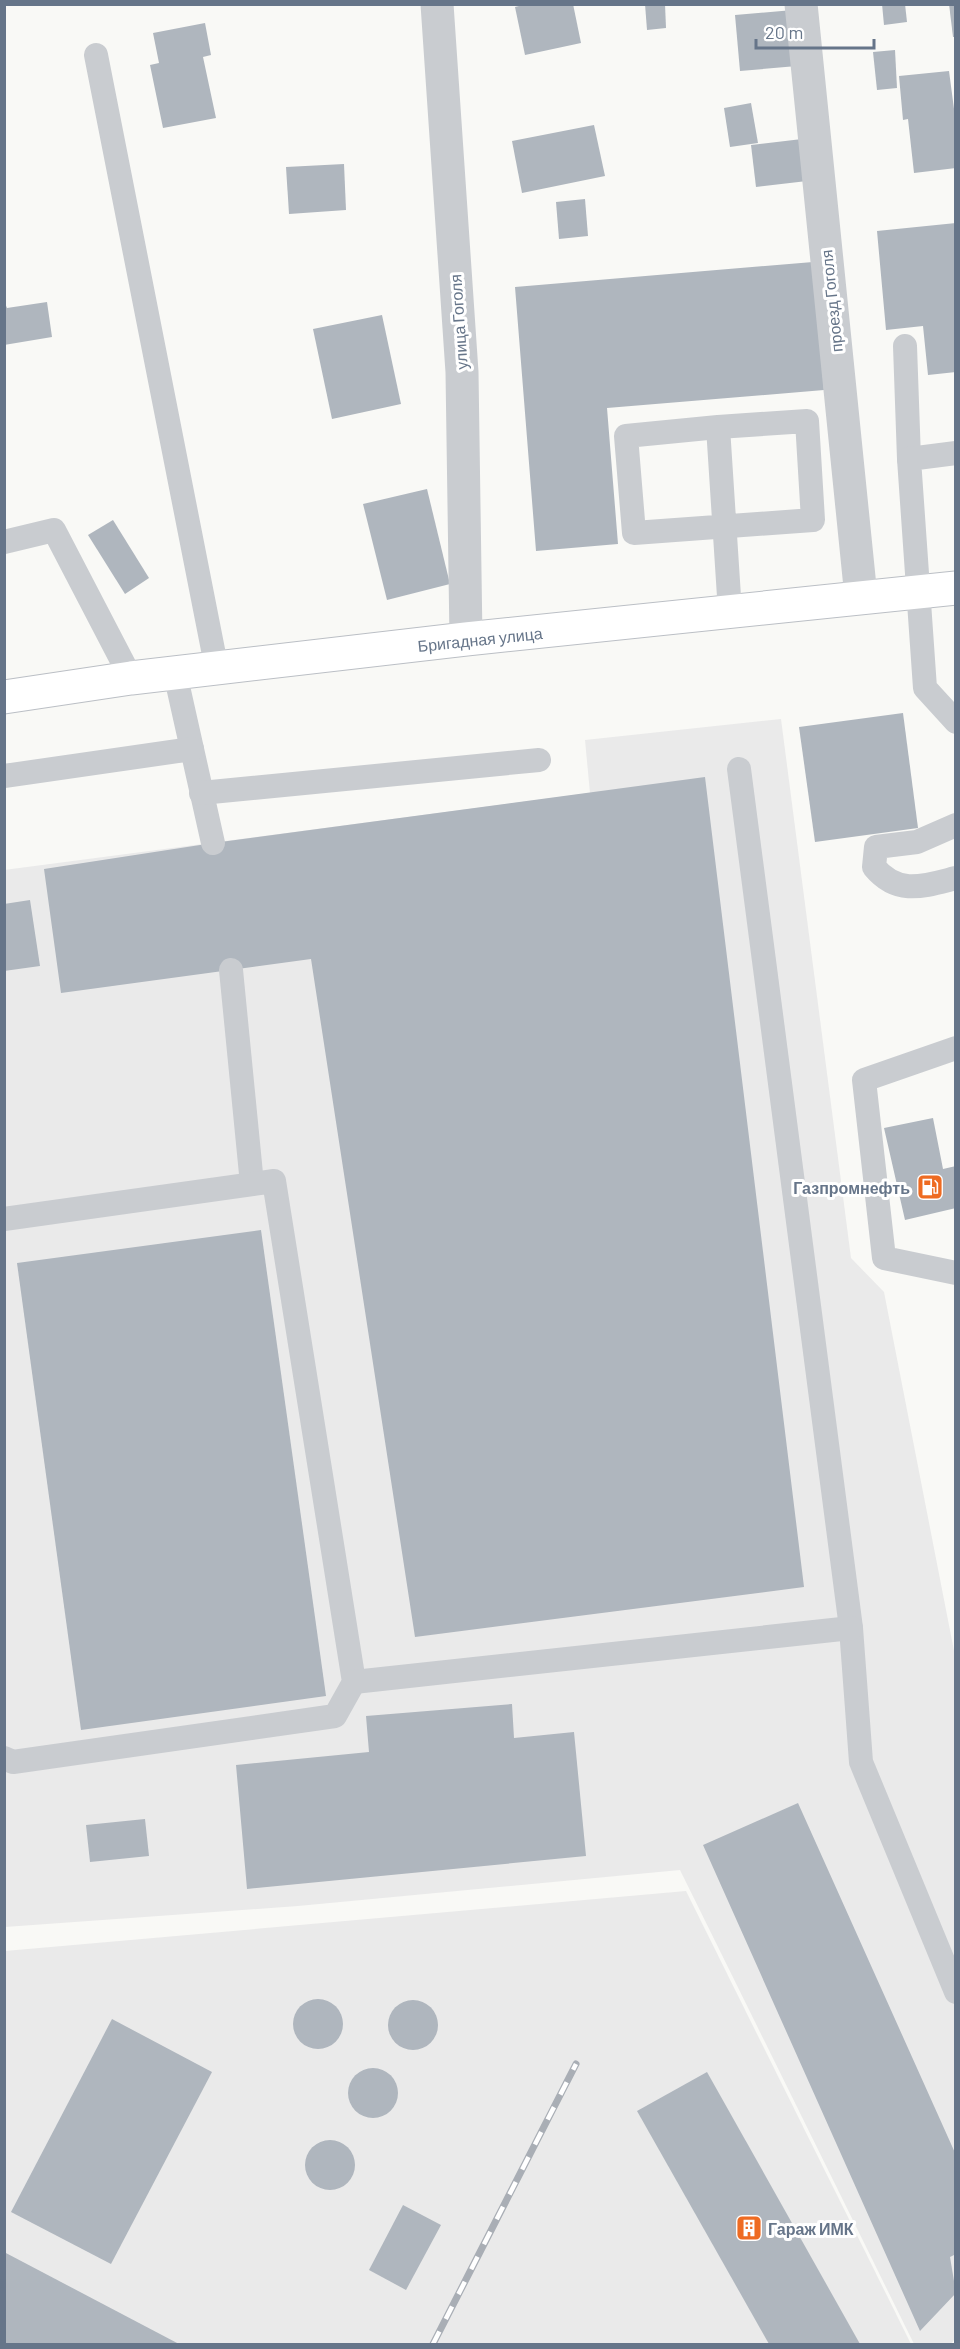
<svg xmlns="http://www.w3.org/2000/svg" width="960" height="2349" viewBox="0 0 960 2349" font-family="Barlow,sans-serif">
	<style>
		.built { fill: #eaeaea }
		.building { fill: #afb6be }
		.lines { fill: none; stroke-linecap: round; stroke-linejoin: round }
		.secondary-casing { stroke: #bbbfc5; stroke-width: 35 }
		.lane { stroke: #c9ccd0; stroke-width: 24 }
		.street { stroke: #c9ccd0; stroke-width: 33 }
		.secondary { stroke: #fff; stroke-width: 33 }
		.rail-casing { stroke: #a9aeb5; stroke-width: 7 }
		.rail { stroke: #fff; stroke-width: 4.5; stroke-dasharray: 14; stroke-linecap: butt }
		.labels { text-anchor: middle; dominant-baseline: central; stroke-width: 6; stroke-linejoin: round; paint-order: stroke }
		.street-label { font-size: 16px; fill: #667589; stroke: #fff }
		.poi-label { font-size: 16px; font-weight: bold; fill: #667589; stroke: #fff; text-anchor: end }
	</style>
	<rect width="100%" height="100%" fill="#f9f9f6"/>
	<g class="built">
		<path d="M 781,719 L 851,1258 L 884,1292 L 955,1656 L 956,2337 L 951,2344 L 914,2344 L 680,1870 L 298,1906 L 5,1927 L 4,870 L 590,793 L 585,740 Z"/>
		<path d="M 686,1891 L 911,2344 L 5,2344 L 5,1951 Z"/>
	</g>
	<g class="building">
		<path d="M 527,4 L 573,4 L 581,43 L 525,55 L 515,7 Z"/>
		<path d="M 645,4 L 665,4 L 666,28 L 647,30 Z"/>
		<path d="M 882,4 L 905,4 L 907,22 L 884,25 Z"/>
		<path d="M 949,4 L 956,4 L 956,37 L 953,37 Z"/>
		<path d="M 793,10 L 797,66 L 740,71 L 735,15 Z"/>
		<path d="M 205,23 L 211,55 L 203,57 L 216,118 L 163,128 L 150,65 L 159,63 L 153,33 Z"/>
		<path d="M 895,50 L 897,88 L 877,90 L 873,52 Z"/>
		<path d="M 949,71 L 956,124 L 956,168 L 914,173 L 908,119 L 903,120 L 899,76 Z"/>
		<path d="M 751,103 L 758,143 L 730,147 L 724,108 Z"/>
		<path d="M 594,125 L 605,176 L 522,193 L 512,141 Z"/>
		<path d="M 802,139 L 807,181 L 756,187 L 751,145 Z"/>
		<path d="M 344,164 L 346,210 L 289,214 L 286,167 Z"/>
		<path d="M 585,199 L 588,236 L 559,239 L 556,202 Z"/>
		<path d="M 956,223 L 956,372 L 928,375 L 923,326 L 886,330 L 877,231 Z"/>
		<path d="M 813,262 L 824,390 L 607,408 L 618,544 L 536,551 L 515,287 Z"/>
		<path d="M 4,301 L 7,308 L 47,302 L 52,337 L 4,345 Z"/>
		<path d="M 382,315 L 401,404 L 332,419 L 313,329 Z"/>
		<path d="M 427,489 L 450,584 L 387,600 L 363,504 Z"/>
		<path d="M 113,520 L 149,578 L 125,594 L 88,535 Z"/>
		<path d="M 903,713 L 918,828 L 815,842 L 799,727 Z"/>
		<path d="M 705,777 L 804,1587 L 415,1637 L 311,959 L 61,993 L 44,869 L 213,843 Z"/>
		<path d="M 30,900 L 40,966 L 4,971 L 4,904 Z"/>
		<path d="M 933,1118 L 943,1169 L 956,1166 L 956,1208 L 905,1220 L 884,1128 Z"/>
		<path d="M 261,1230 L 326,1696 L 81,1730 L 17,1263 Z"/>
		<path d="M 512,1704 L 514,1738 L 574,1732 L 586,1856 L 247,1889 L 236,1765 L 369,1752 L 366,1716 Z"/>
		<path d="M 798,1803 L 956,2155 L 956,2254 L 950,2257 L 956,2293 L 920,2331 L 703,1845 Z"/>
		<path d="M 145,1819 L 149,1856 L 90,1862 L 86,1825 Z"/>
		<circle cx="318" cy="2024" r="25"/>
		<circle cx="413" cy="2025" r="25"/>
		<path d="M 112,2019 L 212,2072 L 111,2264 L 11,2212 Z"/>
		<circle cx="373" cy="2093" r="25"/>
		<path d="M 707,2072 L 860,2344 L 769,2344 L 637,2111 Z"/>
		<circle cx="330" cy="2165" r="25"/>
		<path d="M 403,2205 L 441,2225 L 406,2290 L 369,2270 Z"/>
		<path d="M 4,2252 L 179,2344 L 4,2344 Z"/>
	</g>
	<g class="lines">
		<defs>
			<path id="secondary" d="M 4,697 L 131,678 L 466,639 L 956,588"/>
		</defs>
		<use href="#secondary" class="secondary-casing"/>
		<g class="lane">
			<path d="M 96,55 L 217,670"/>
			<path d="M 905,346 L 909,459"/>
			<path d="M 718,427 L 807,421 L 813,520 L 634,533 L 626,436 L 718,427 L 730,612"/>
			<path d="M 956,453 L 909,459 L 925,688 L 956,722"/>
			<path d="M 4,542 L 54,530 L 131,678"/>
			<path d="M 175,673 L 213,843"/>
			<path d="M 739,769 L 851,1628 L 861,1762 L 956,1992"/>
			<path d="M 4,776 L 192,749"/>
			<path d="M 201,793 L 539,760"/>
			<path d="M 956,825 L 917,842 L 876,847 L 874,867 C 898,896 924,886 956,878"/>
			<path d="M 231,970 L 252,1184"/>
			<path d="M 956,1048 L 864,1080 L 884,1258 L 956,1273"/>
			<path d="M 4,1219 L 274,1181 L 354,1682 L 335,1716 L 13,1762 L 4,1758"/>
			<path d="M 354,1682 L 851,1628"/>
		</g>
		<g class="street">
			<path d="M 437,4 L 462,372 L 466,639"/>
			<path d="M 801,4 L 861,597"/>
		</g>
		<use href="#secondary" class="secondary"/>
		<defs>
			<path id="rail" d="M 433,2344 L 576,2064"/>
		</defs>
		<use href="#rail" class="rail-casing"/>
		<use href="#rail" class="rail"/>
	</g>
	<defs>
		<symbol id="fuel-square" viewBox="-11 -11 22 22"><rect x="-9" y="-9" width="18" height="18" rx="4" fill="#ee6b22" stroke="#fff"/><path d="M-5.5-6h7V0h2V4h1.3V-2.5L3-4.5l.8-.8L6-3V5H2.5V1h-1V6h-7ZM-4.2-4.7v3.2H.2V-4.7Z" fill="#fff"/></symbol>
		<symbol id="building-square" viewBox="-11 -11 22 22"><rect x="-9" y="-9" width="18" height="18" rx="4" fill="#ee6b22" stroke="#fff"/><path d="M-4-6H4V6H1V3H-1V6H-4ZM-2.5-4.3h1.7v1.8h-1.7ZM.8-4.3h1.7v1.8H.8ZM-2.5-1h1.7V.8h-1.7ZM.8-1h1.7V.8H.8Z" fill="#fff"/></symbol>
	</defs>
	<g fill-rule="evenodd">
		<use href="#fuel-square" x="915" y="1172" width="30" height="30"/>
		<use href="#building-square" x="734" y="2213" width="30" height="30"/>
	</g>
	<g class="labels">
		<g class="street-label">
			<text transform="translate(831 301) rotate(-96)">проезд Гоголя</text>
			<text transform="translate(458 322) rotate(-94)">улица Гоголя</text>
			<text transform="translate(480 639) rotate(-6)">Бригадная улица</text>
		</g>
		<g class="poi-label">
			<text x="910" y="1187">Газпромнефть</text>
			<text x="768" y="2228" text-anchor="start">Гараж ИМК</text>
		</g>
	</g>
	<rect width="960" height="2349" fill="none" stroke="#667589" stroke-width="12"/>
	<path d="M756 39v9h118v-9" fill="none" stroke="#667589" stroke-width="3"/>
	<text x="765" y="39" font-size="18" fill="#667589" stroke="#ffffff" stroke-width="4.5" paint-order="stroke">20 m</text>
</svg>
